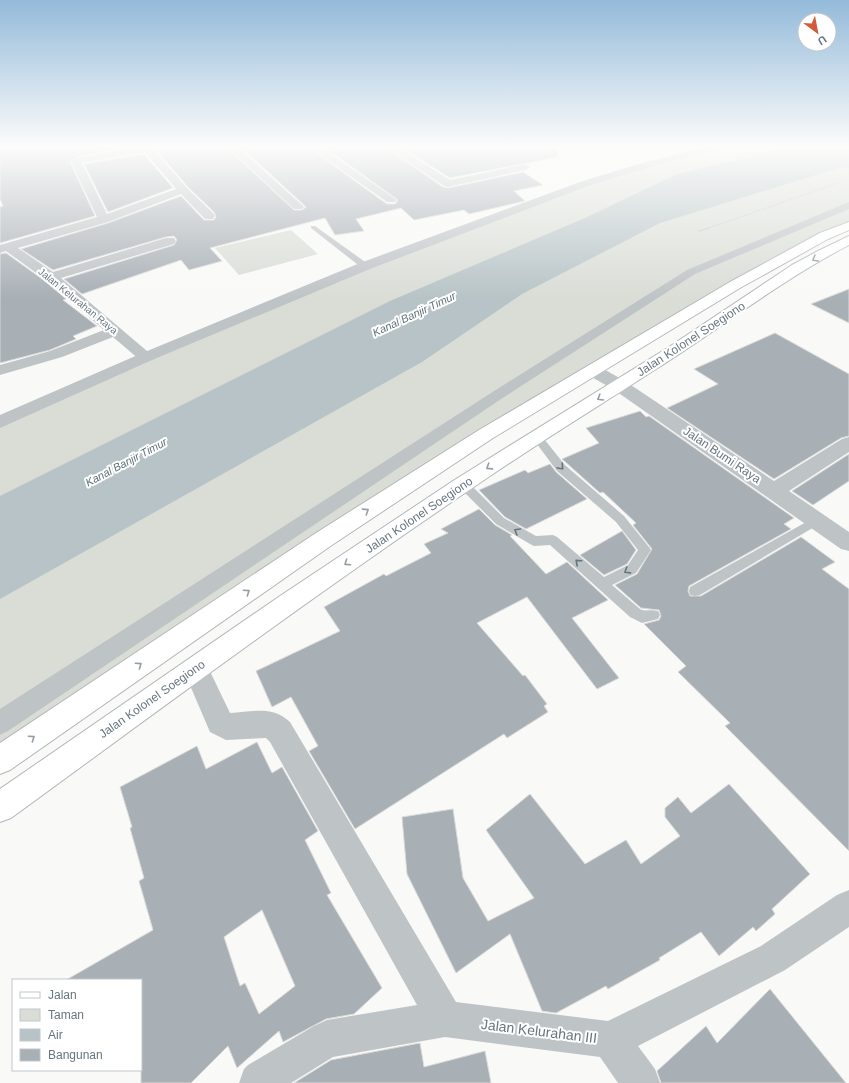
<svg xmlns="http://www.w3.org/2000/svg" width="849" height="1083" viewBox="0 0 849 1083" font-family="Arial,sans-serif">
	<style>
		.green { fill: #d9ddd6 }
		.water { fill: #b7c3c6 }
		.building { fill: #a8afb5; stroke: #dadad9; fill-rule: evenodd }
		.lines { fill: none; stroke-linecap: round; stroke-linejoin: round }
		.primary-casing { stroke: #b2b7ba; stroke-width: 2 }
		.path-far1 { stroke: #b9bcbe; stroke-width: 1; stroke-dasharray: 1 1; stroke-linecap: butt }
		.path { stroke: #b9bcbe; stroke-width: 1.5; stroke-dasharray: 1 1; stroke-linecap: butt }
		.service { fill: #bec3c6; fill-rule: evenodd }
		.pedestrian { fill: #bec3c6; fill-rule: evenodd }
		.minor { fill: #bec3c6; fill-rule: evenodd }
		.tertiary { fill: #bec3c6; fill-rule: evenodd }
		.primary { fill: #fff; fill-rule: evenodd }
		.oneway { stroke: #949ea5 }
		.oneway2 { stroke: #66757e }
		.labels { text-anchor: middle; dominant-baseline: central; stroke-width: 4; stroke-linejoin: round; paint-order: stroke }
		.far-street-label { font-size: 10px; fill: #66757e; stroke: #fff }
		.far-water-label { font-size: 11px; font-style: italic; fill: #617378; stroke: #fff }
		.street-label { font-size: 12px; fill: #66757e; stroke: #fff }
		.near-street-label { font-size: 14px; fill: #66757e; stroke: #fff }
	</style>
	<rect width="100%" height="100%" fill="#f9f9f7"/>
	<g class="green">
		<path d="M 717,147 L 849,147 L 849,226 L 592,370 L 0,760 L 0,422 L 365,266 L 604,178 Z"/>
		<path d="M 291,230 L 318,254 L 239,275 L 215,248 Z"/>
	</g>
	<path class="water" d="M 790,147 L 849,147 L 849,165 L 660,223 L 522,294 L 422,362 L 0,599 L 0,496 L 390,301 L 585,218 L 677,174 Z"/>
	<g class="building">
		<path d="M 0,147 L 128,147 L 80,156 L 70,162 L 95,216 L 0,243 L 0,207 L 3,206 L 0,199 Z"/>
		<path d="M 163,147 L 226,147 L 294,210 L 302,210 L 306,207 L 241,147 L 308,147 L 387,204 L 395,204 L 398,200 L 324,147 L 385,147 L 443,187 L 448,188 L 523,172 L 543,185 L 514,191 L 525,201 L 469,214 L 464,210 L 414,220 L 401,208 L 356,219 L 364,231 L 335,235 L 325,218 L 210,248 L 222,261 L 189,270 L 181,260 L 82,294 L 64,279 L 174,245 L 177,240 L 174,236 L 166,237 L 53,270 L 21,249 L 108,223 L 181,196 L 204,220 L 214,220 L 216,217 L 214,212 L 188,187 L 157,151 Z"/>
		<path d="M 401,147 L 557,147 L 558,157 L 450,178 Z"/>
		<path d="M 144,154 L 173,188 L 108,212 L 84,164 Z"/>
		<path d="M 6,253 L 45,281 L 66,299 L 63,300 L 97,326 L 73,336 L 76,339 L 50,350 L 0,363 L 0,254 Z"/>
		<path d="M 849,289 L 849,323 L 811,304 Z"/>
		<path d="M 775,333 L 849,374 L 849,436 L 841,438 L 774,479 L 667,408 L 718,384 L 694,369 Z"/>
		<path d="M 640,411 L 646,417 L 649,416 L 794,518 L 784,524 L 791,529 L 689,586 L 688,591 L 690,596 L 701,596 L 801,537 L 835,562 L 822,569 L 849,589 L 849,851 L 725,726 L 730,723 L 678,672 L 686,666 L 644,624 L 659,620 L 661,616 L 659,610 L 641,608 L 615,585 L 637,574 L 652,549 L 633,525 L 636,523 L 603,492 L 600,493 L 562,459 L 599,443 L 586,428 Z"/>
		<path d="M 849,454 L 849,481 L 813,505 L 792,491 Z"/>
		<path d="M 550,464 L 556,472 L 587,499 L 526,529 L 505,517 L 479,490 L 525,470 L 528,473 Z"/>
		<path d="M 479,509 L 495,525 L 512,535 L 510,536 L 546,574 L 567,562 L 608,600 L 572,618 L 619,678 L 597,689 L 527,597 L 477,623 L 523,676 L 525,675 L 547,704 L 544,706 L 548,712 L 507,738 L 504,734 L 355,829 L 309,751 L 318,746 L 291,697 L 272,707 L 256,671 L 340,631 L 324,607 L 384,574 L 386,576 L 431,553 L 424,544 L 448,533 L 441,529 Z"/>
		<path d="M 622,531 L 636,550 L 627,564 L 604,575 L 580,555 Z"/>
		<path d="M 257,742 L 272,773 L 282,767 L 318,831 L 305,840 L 331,893 L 327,895 L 382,988 L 354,1014 L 326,1019 L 283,1042 L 279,1031 L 237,1068 L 228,1046 L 191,1083 L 141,1083 L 141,980 L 66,980 L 153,930 L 139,881 L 144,878 L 130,828 L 132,827 L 120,787 L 197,746 L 206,769 ZM 262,910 L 295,986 L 259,1014 L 245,983 L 240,986 L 224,937 Z"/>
		<path d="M 729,784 L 810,874 L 772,909 L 775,914 L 756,931 L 753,927 L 719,956 L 701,932 L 659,958 L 660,960 L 608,989 L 606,986 L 556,1013 L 542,1011 L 510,934 L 456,973 L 407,874 L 402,817 L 453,809 L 463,878 L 488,921 L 534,898 L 486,830 L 530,794 L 585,864 L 626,840 L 641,864 L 680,836 L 665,817 L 665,808 L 678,797 L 691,813 Z"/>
		<path d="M 770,989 L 846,1083 L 661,1083 L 657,1071 L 706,1026 L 717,1043 Z"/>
		<path d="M 420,1043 L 424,1067 L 485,1051 L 491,1083 L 294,1083 L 331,1060 Z"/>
	</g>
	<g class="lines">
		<defs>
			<g id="primary">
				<path d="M 849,222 L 849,230 L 828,239 L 740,288 L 493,438 L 332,545 L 10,770 L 0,774 L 0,743 L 316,533 L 479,430 L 730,282 L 820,233 Z"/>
				<path d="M 849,236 L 849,245 C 781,280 721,328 656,369 C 602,404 546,438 493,474 C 329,584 170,702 11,818 L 0,822 L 0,789 L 280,596 L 456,479 L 669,347 L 792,265 L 818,251 Z"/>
			</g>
		</defs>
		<use href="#primary" class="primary-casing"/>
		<path class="path-far1" d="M 706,229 L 841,182"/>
		<path class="path" d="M 699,231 L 709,228"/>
		<g class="service">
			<path d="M 311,226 L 315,226 L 368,264 L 368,268 L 362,268 L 311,228 Z"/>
			<path d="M 536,433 L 540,434 L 565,465 L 624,516 L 649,547 L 651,550 L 636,573 L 612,585 L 640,609 C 645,612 651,609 658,611 L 660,615 L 658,619 L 642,623 L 630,617 L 550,545 L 534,546 L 530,544 L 496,524 L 459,487 L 457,484 L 459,481 L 467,481 L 504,518 L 536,536 L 553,535 L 557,537 L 604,577 L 628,565 L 638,550 L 616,522 L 557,471 L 531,436 Z"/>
			<path d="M 817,516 L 821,517 L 823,520 L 821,523 L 700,595 L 695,596 L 690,595 L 689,591 L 690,587 Z"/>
		</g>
		<path class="pedestrian" d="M 849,202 L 849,209 L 695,274 L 501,399 L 8,731 L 0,735 L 0,709 L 491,393 L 687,270 Z"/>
		<g class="minor">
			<path d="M 138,147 L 162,147 L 154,150 L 187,188 L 213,213 L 215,216 L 213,219 L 205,219 L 181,194 L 108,222 L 18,248 L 53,272 L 166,238 L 174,238 L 176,241 L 174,244 L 61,278 L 154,357 L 152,360 L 146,362 L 140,360 L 113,337 L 62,357 L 0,375 L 0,365 L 50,351 L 104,330 L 46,280 L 6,251 L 0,253 L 0,245 L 97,217 L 71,162 L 80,157 ZM 145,152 L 176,189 L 107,214 L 82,163 Z"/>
			<path d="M 227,147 L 238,147 L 302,205 L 304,207 L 302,209 L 294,209 Z"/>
			<path d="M 309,147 L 321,147 L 397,200 L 395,202 L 387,202 Z"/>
			<path d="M 386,147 L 398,147 L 450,180 L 525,164 L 530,167 L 525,170 L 448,187 L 444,186 Z"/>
			<path d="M 592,365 L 598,366 L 625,381 L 774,481 L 842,439 L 849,437 L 849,452 L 789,491 L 849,532 L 849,551 L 841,549 L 613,389 L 586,374 L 584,370 L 586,366 Z"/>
			<path d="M 196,657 L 205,661 L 230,713 C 253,712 272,705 290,722 L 456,1002 L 608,1021 L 761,946 L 837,895 L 849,890 L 849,927 L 785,970 L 638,1046 L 655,1069 L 660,1083 L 618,1083 L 600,1057 L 445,1037 L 333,1057 L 291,1083 L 239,1083 L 244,1069 L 248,1065 L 314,1026 L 327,1020 L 417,1005 L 270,742 L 266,738 L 226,740 L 210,732 L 183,669 L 187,661 Z"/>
		</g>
		<g class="tertiary">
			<path d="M 703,147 L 720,147 L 718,149 L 643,169 L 588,186 L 370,269 L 152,360 L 0,428 L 0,415 L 140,354 L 360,263 L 580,182 L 635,165 Z"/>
			<path d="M 791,147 L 806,147 L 849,162 L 849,168 L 793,149 Z"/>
		</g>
		<use href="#primary" class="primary"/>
	</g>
	<defs><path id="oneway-chevron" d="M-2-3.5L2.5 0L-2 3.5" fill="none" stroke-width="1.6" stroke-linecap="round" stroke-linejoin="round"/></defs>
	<g class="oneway">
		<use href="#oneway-chevron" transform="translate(815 259) rotate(150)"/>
		<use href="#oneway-chevron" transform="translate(600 398) rotate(149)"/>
		<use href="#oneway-chevron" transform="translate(489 467) rotate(147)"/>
		<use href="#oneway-chevron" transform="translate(366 511) rotate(-33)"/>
		<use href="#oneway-chevron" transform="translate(347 563) rotate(146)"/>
		<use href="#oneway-chevron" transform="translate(247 592) rotate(-34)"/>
		<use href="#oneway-chevron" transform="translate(139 665) rotate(-34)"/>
		<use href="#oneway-chevron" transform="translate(32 738) rotate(-34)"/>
	</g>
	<g class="oneway2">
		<use href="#oneway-chevron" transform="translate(561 467) rotate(47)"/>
		<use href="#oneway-chevron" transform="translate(517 531) rotate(-150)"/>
		<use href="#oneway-chevron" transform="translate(578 562) rotate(-138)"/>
		<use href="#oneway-chevron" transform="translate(627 571) rotate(148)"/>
	</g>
	<linearGradient id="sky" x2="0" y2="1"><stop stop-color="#94bada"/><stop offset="0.49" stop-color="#fcfcfb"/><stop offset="1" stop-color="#fcfcfb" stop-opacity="0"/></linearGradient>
	<rect width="849" height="299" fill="url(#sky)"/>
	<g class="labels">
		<g class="far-street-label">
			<text transform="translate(78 301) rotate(39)">Jalan Kelurahan Raya</text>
		</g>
		<g class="far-water-label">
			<text transform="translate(414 314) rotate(-25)">Kanal Banjir Timur</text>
			<text transform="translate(126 462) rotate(-28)">Kanal Banjir Timur</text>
		</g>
		<g class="street-label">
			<text transform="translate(691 339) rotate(-33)">Jalan Kolonel Soegiono</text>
			<text transform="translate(722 455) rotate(34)">Jalan Bumi Raya</text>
			<text transform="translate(419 515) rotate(-34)">Jalan Kolonel Soegiono</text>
			<text transform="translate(152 699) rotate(-35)">Jalan Kolonel Soegiono</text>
		</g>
		<g class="near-street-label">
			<text transform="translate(539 1031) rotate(7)">Jalan Kelurahan III</text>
		</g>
	</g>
	<rect x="12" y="979" width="130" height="92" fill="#ffffff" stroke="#c2c8cb"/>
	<rect x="20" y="992" width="20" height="6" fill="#ffffff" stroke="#c2c8cb"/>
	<text x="48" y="999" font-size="12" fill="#66757e">Jalan</text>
	<rect x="20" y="1009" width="20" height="12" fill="#d9ddd6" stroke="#c2c8cb"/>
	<text x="48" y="1019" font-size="12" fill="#66757e">Taman</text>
	<rect x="20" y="1029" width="20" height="12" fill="#b7c3c6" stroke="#c2c8cb"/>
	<text x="48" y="1039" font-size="12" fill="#66757e">Air</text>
	<rect x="20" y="1049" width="20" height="12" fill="#a8afb5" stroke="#c2c8cb"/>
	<text x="48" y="1059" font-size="12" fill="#66757e">Bangunan</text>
	<g transform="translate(817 32) rotate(148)"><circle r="19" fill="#ffffff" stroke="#c2c8cb"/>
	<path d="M0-3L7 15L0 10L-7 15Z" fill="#d35b3c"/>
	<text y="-6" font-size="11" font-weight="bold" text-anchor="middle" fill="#66757e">U</text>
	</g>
</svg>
